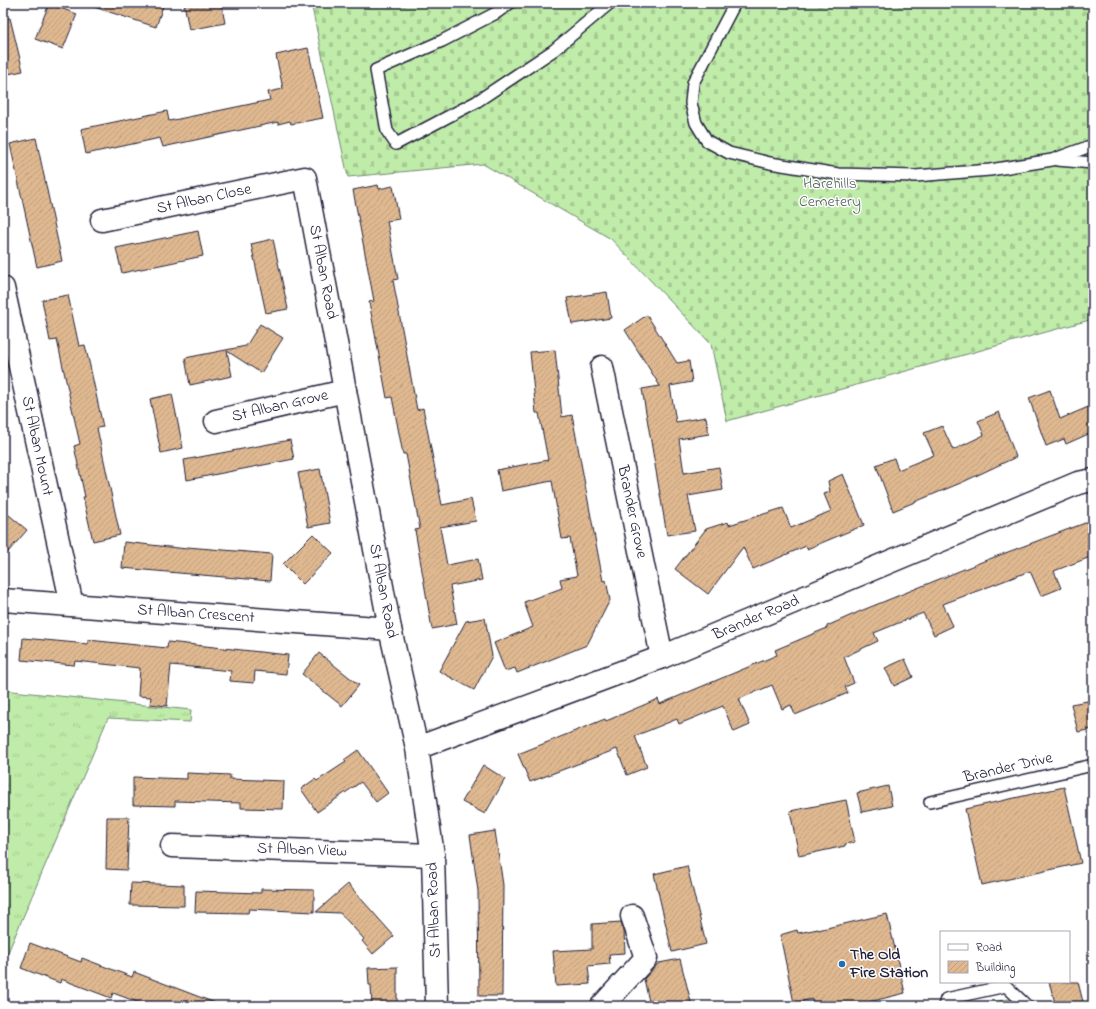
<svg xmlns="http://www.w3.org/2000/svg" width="1096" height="1009" viewBox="0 0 1096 1009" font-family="'Indie Flower',sans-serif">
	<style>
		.grass { fill: url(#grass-tufts); stroke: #718772 }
		.cemetery { fill: url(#cemetery-stones); stroke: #718772 }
		.building { fill: url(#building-hatch); stroke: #22223b }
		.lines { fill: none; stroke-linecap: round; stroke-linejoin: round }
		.lane-casing { stroke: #22223b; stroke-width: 14 }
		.street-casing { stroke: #22223b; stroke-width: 25 }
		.lane { stroke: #fff; stroke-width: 11 }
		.street { stroke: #fff; stroke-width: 22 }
		.poi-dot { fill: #1f6fb2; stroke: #fff; stroke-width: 1.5 }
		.labels { text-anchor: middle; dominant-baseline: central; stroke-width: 3; stroke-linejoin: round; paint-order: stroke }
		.park-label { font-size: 16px; fill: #515f5c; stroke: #fff }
		.street-label { font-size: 16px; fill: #22223b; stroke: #fff }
		.poi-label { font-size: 16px; font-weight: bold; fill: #22223b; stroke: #fff; text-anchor: start }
	</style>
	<defs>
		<pattern id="grass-tufts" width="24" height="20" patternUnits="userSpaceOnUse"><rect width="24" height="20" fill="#c0eca9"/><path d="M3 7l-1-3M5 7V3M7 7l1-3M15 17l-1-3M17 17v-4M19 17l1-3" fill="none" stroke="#a5ca92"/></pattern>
		<pattern id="cemetery-stones" width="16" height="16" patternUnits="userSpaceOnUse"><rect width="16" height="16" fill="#c0eca9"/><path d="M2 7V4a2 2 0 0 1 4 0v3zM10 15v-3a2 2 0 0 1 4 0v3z" fill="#a5ca92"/></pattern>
		<pattern id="building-hatch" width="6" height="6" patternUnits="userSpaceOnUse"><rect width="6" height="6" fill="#dfb890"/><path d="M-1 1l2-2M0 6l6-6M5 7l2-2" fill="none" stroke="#bf9e7d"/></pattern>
	</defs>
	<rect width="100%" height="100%" fill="#fff"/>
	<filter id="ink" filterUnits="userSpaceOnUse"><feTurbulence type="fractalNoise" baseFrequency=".025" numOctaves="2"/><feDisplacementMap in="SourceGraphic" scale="8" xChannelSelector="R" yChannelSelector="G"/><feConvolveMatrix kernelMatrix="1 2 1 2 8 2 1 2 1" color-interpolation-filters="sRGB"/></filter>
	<g filter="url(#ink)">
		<g class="grass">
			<path d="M 3,690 L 191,710 L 190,722 L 108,718 L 3,964 Z"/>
			<path d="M 1008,999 L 1013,1002 L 1016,1006 L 978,1006 Z"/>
		</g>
		<path class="cemetery" d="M 311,3 L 1093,3 L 1093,319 L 727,421 L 711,344 L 611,239 L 483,164 L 348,177 Z"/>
		<g class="building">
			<path d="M 95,3 L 164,3 L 156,27 L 94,7 Z"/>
			<path d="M 184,3 L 221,3 L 225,23 L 189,30 Z"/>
			<path d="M 49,4 L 77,14 L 63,49 L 35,39 Z"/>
			<path d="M 10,18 L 23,71 L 3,75 L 3,19 Z"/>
			<path d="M 308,48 L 323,118 L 291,124 L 290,121 L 278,124 L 278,122 L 163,147 L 160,138 L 86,154 L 81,129 L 167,111 L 169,121 L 270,100 L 268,92 L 283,89 L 276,55 Z"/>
			<path d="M 36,138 L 62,261 L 37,267 L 10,144 Z"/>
			<path d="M 378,185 L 379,189 L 393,186 L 399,219 L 387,221 L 398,279 L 393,280 L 417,410 L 423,408 L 442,505 L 471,499 L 476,521 L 440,527 L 447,565 L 478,559 L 482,580 L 450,586 L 457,624 L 432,629 L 415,530 L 420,529 L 406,454 L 403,454 L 392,397 L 387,398 L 369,302 L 374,301 L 353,190 Z"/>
			<path d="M 198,231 L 203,256 L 122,273 L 116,248 Z"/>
			<path d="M 273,239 L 288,309 L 266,313 L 251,244 Z"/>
			<path d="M 607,292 L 611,318 L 572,324 L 567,298 Z"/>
			<path d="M 68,295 L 79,346 L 85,345 L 90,366 L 103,427 L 97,428 L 120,535 L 93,541 L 83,497 L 85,497 L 74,446 L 80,444 L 57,340 L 50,341 L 42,300 Z"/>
			<path d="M 647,315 L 677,363 L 689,361 L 692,382 L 670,386 L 676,422 L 706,417 L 709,434 L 679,439 L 684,473 L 719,467 L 723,490 L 688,496 L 695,531 L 667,535 L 642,389 L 660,386 L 625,330 Z"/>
			<path d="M 260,324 L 283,338 L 261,373 L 227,351 L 232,376 L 190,385 L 185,358 L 246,346 Z"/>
			<path d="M 555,350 L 562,417 L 572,415 L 603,581 L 606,580 L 610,600 L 587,645 L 517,673 L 515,668 L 505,671 L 494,643 L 533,627 L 524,602 L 562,588 L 560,579 L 577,576 L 570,538 L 562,539 L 552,481 L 501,491 L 497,470 L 548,460 L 539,413 L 536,413 L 530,352 Z"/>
			<path d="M 1050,390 L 1060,419 L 1093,405 L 1093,432 L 1066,444 L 1064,439 L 1046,446 L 1029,398 Z"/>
			<path d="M 172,394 L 183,448 L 161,453 L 150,399 Z"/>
			<path d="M 999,412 L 1016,457 L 963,482 L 893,511 L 876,465 L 894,458 L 898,470 L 934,455 L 924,433 L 942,426 L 953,450 L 984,435 L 978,421 Z"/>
			<path d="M 290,440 L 294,459 L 187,480 L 184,460 Z"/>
			<path d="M 320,469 L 330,523 L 308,527 L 298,473 Z"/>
			<path d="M 843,474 L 864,525 L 807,549 L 806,546 L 753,569 L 743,547 L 708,594 L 675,569 L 706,529 L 728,522 L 729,525 L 783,508 L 791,528 L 831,511 L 824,494 L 830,492 L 828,481 Z"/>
			<path d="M 3,510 L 27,530 L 3,558 Z"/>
			<path d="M 1093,520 L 1093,556 L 1054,571 L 1061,588 L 1041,596 L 1030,571 L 943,604 L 953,626 L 934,635 L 923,613 L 874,633 L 878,641 L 844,657 L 854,683 L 845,687 L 848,693 L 795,715 L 791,705 L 782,709 L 772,685 L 739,699 L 750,725 L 734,732 L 723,706 L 679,724 L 677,719 L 635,736 L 647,767 L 627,775 L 617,749 L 530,782 L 518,754 L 605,719 L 606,721 L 658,699 L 660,704 L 777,655 L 775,650 L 827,628 L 827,626 L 863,610 L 984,561 Z"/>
			<path d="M 313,534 L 333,553 L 303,584 L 283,564 Z"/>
			<path d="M 124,542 L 187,549 L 187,547 L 272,554 L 270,581 L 122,568 Z"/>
			<path d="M 485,618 L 492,656 L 474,690 L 439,671 L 466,621 Z"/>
			<path d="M 23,638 L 88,644 L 88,640 L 167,648 L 168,642 L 288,655 L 286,674 L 255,671 L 254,683 L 230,681 L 231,671 L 171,665 L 167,706 L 150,704 L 151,697 L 138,696 L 140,668 L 75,661 L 74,665 L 21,660 Z"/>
			<path d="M 319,653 L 359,685 L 342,706 L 302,674 Z"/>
			<path d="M 905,659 L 913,677 L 894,686 L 885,668 Z"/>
			<path d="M 1093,700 L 1093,729 L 1078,732 L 1071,704 Z"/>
			<path d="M 358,750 L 388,793 L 376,802 L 361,782 L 317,812 L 301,789 L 315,779 L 317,781 L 346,762 L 344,760 Z"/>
			<path d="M 483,765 L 505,779 L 485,814 L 462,802 Z"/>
			<path d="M 187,773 L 230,775 L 230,779 L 284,781 L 283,809 L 241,808 L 241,803 L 175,801 L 175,806 L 133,805 L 133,777 L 187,779 Z"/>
			<path d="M 888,786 L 892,806 L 862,812 L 857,793 Z"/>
			<path d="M 1064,787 L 1081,863 L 982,885 L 965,809 Z"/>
			<path d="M 846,800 L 855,842 L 845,844 L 845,846 L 799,856 L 790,811 Z"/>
			<path d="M 107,817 L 129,817 L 127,870 L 106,869 Z"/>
			<path d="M 495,831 L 503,885 L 502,996 L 479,996 L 478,891 L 470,835 Z"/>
			<path d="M 687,866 L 706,944 L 672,952 L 654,874 Z"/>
			<path d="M 131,883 L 184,885 L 184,906 L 130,905 Z"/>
			<path d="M 348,884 L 394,936 L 373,954 L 362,941 L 364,939 L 340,913 L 316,912 Z"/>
			<path d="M 261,889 L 314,890 L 314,912 L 249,909 L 248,913 L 195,912 L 196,891 L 261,893 Z"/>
			<path d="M 887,914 L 905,993 L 869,1002 L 870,1006 L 813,1006 L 812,999 L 794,1003 L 780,935 L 797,930 L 798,933 L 818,929 L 818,930 Z"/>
			<path d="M 621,922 L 624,931 L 625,953 L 609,954 L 610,964 L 588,966 L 590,984 L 556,986 L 553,951 L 592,949 L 592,924 Z"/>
			<path d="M 30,943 L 81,962 L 82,958 L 132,977 L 134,972 L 218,1004 L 218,1006 L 148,1006 L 113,993 L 111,998 L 61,979 L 60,983 L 21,968 Z"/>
			<path d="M 680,959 L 692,1006 L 650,1006 L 644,979 L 659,963 Z"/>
			<path d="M 397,967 L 397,1006 L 372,1006 L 371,985 L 369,985 L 368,968 Z"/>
			<path d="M 1049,982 L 1078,982 L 1084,1006 L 1056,1006 Z"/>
		</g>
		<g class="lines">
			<defs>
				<g id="lane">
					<path d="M 510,3 L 496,13 L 442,41 L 376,70 L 387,131 L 396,144 L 476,102 L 554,50 L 610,3"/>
					<path d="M 735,3 L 693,83 L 691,103 L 696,123 L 707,141 L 729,153 L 770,163 L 838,174 L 915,176 L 990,170 L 1052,160 L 1093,145"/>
					<path d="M 1057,160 L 1093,163"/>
					<path d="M 930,802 L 1093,765"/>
					<path d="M 944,1006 L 946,999 L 1006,986 L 1026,1005 L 1026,1006"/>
				</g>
				<g id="street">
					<path d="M 102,220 L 305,178 L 390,629 L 417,748 L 433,855 L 437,1006"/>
					<path d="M 3,288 L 72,605"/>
					<path d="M 602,367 L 662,657"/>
					<path d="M 216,421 L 345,391"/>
					<path d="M 3,600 L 390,629"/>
					<path d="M 417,748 L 662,657 L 1078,483 L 1093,480"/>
					<path d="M 172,846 L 433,855"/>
					<path d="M 602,1006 L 646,958 L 632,916"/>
				</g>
			</defs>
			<use href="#lane" class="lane-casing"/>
			<use href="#street" class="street-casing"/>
			<use href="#lane" class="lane"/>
			<use href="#street" class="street"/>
		</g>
	</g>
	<circle class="poi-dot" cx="842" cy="964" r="4"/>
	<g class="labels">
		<g class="park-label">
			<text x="830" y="184">Harehills<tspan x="830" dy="18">Cemetery</tspan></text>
		</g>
		<g class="street-label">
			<text transform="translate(204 199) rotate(-12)">St Alban Close</text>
			<text transform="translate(323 272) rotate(79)">St Alban Road</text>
			<text transform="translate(280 406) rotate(-13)">St Alban Grove</text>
			<text transform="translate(37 446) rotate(78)">St Alban Mount</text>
			<text transform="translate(632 512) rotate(78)">Brander Grove</text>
			<text transform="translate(383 591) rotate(79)">St Alban Road</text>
			<text transform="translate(196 614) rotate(4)">St Alban Crescent</text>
			<text transform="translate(756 618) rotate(-23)">Brander Road</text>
			<text transform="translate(1008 768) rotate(-13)">Brander Drive</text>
			<text transform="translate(302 850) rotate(2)">St Alban View</text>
			<text transform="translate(434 910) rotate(-92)">St Alban Road</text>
		</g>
		<g class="poi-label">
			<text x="850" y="955">The Old<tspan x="850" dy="18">Fire Station</tspan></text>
		</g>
	</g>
	<rect width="1096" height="1009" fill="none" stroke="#fff" stroke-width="16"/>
	<rect x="8" y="8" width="1080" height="993" fill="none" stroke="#22223b" stroke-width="1.5" filter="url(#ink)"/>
	<rect x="940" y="931" width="130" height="52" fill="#ffffff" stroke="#a7a7b1"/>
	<rect x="948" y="944" width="20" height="6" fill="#ffffff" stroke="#a7a7b1"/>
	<text x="976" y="951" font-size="12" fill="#22223b">Road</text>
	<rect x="948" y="961" width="20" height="12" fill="url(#building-hatch)" stroke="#a7a7b1"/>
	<text x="976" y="971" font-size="12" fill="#22223b">Building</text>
</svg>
